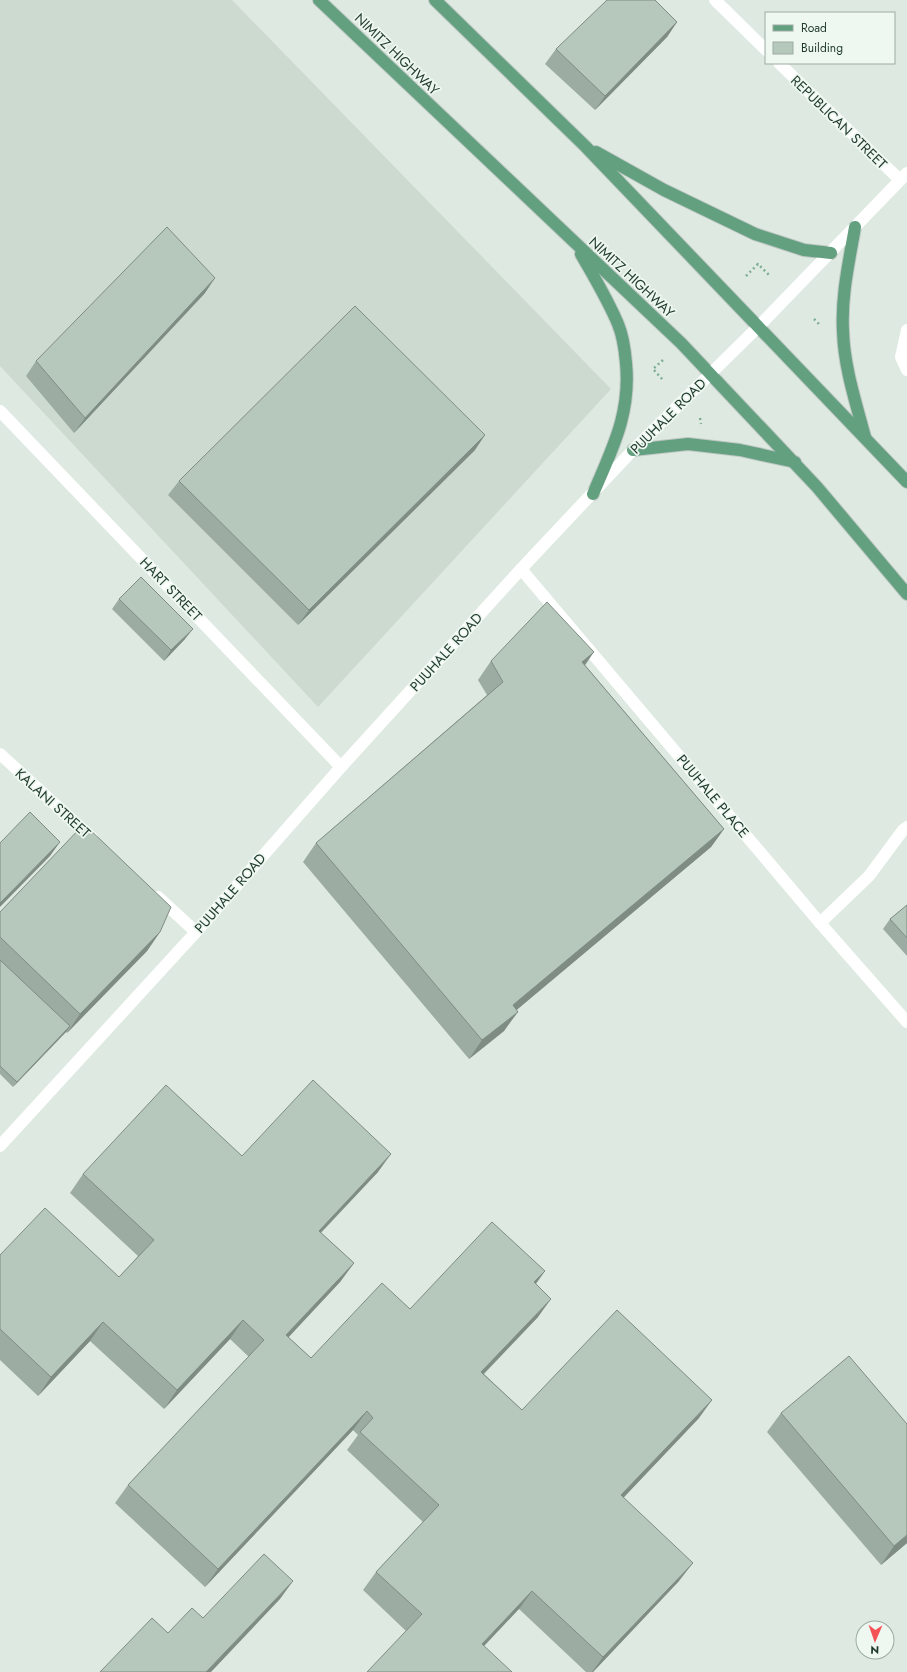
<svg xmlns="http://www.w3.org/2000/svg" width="907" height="1672" viewBox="0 0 907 1672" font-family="Jost,sans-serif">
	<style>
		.built { fill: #ccdad0 }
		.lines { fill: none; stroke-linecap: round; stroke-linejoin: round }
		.major-casing { stroke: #c0c8c4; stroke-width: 14 }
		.path { stroke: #7eae92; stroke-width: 2.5; stroke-dasharray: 2 3; stroke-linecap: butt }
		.minor { stroke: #fff; stroke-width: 12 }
		.major { stroke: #62a080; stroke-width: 12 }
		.wall { fill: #9daca2 }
		.shaded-wall { fill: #7f8c84 }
		.building { fill: #b6c8bc; stroke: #7f8c84 }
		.labels { text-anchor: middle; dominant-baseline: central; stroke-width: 3.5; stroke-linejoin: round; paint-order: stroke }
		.street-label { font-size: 14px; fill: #1f3a2c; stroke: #eef7f0 }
	</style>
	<rect width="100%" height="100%" fill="#deeae1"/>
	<path class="built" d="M 0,0 L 232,0 L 611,389 L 318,707 L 0,366 Z"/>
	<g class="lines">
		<defs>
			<g id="major">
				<path d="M 319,0 L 681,343 L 817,487 L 907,594"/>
				<path d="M 435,0 L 585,146 L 907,482"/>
				<path d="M 596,152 L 664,190 L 755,234 L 804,250 L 831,253"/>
				<path d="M 855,227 C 849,262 841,296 843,331 C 844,367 856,403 865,437"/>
				<path d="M 581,254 C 594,277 608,300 618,324 C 623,336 625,351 626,363 C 631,414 612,449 593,494"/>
				<path d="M 633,450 L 688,444 L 740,450 L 795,462"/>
			</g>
		</defs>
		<use href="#major" class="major-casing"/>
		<g class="path">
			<path d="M 746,276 L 758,264 L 769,275"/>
			<path d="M 814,319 L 821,326"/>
			<path d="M 663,360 L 653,369 L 663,380"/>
			<path d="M 700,418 L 701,424"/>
		</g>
		<g class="minor">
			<path d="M 715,0 L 766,50"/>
			<path d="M 779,63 L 900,180"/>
			<path d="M 907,330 L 901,357 L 907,370"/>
			<path d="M 0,411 L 341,767"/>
			<path d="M 521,569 L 820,923 L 907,1022"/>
			<path d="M 0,754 L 92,838"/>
			<path d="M 158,897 L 196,932"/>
			<path d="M 820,923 L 869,876 L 903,830 L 907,827"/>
			<path d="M 0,1146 L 196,932 L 341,767 L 521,569 L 633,450 L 758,327 L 907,173"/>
		</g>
		<use href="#major" class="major"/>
	</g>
	<g class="wall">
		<path d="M 677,22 L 667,37 L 595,110 L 545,64 L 556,49 Z"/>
		<path d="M 205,293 L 74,433 L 26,376 L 36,361 Z"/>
		<path d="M 475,450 L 298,625 L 168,495 L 179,481 Z"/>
		<path d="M 119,599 L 185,639 L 164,661 L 112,609 Z"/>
		<path d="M 491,661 L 585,665 L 724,829 L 711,847 L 516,1010 L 504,1031 L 469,1059 L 303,862 L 316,843 L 487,695 L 478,680 Z"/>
		<path d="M 907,905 L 907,956 L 883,929 L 890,919 Z"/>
		<path d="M 0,912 L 160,932 L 147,951 L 67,1033 L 66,1032 L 13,1087 L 0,1074 Z"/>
		<path d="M 242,1156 L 378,1172 L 321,1233 L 354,1263 L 340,1282 L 288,1337 L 311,1358 L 410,1309 L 545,1271 L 536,1284 L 538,1317 L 484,1374 L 522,1410 L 699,1418 L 623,1498 L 679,1581 L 593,1672 L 586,1672 L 519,1609 L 406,1631 L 363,1590 L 376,1572 L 423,1522 L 347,1450 L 358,1435 L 353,1430 L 205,1587 L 115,1503 L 128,1485 L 249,1357 L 230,1339 L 164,1409 L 90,1341 L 38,1396 L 0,1360 L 0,1255 L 119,1277 L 138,1256 L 70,1193 L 83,1174 Z"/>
		<path d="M 781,1413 L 907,1543 L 881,1565 L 767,1432 Z"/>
	</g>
	<g class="shaded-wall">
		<path d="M 677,22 L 667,37 L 595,110 L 605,96 Z"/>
		<path d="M 215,278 L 205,293 L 74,433 L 85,418 Z"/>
		<path d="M 485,435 L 475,450 L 298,625 L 309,610 Z"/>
		<path d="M 193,629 L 185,639 L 164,661 L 171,650 Z"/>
		<path d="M 594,652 L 581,671 L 582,662 Z"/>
		<path d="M 724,829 L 711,847 L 500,1024 L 513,1005 Z"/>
		<path d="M 60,842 L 50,856 L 0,907 L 0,903 Z"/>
		<path d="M 160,932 L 147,951 L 67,1033 L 80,1014 Z"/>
		<path d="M 518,1012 L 504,1031 L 469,1059 L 482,1040 Z"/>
		<path d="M 70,1026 L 66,1032 L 13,1087 L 17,1082 Z"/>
		<path d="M 391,1154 L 378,1172 L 305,1249 L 319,1231 Z"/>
		<path d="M 354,1263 L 340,1282 L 273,1354 L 286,1335 Z"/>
		<path d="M 545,1271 L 531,1290 L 534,1282 Z"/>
		<path d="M 551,1299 L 538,1317 L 468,1390 L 481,1372 Z"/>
		<path d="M 243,1320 L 230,1339 L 164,1409 L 177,1390 Z"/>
		<path d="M 103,1322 L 90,1341 L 38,1396 L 51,1377 Z"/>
		<path d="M 712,1400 L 699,1418 L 608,1514 L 621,1495 Z"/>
		<path d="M 367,1411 L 353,1430 L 205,1587 L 218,1569 Z"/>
		<path d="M 907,1535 L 907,1543 L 881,1565 L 894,1546 Z"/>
		<path d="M 693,1563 L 679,1581 L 593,1672 L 592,1672 L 603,1657 Z"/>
		<path d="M 293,1581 L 280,1599 L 211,1672 L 206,1672 Z"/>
		<path d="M 532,1591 L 519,1609 L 469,1662 L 482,1644 Z"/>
	</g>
	<g class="building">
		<path d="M 607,0 L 655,0 L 677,22 L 605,96 L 556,49 Z"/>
		<path d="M 167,227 L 215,278 L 85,418 L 36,361 Z"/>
		<path d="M 355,306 L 485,435 L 309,610 L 179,481 Z"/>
		<path d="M 141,577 L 193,629 L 171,650 L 119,599 Z"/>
		<path d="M 547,602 L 594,652 L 582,662 L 724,829 L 513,1005 L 518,1012 L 482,1040 L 316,843 L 503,682 L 491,661 Z"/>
		<path d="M 30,812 L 60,842 L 0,903 L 0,843 Z"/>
		<path d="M 84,824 L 171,907 L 160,932 L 80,1014 L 0,937 L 0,912 Z"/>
		<path d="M 907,905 L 907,938 L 890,919 Z"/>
		<path d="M 0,960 L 70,1026 L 17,1082 L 0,1066 Z"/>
		<path d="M 313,1080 L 391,1154 L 319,1231 L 354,1263 L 286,1335 L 311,1358 L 382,1283 L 410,1309 L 492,1222 L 545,1271 L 534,1282 L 551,1299 L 481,1372 L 522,1410 L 617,1310 L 712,1400 L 621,1495 L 693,1563 L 603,1657 L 532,1591 L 482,1644 L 512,1672 L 367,1672 L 422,1614 L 376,1572 L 439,1505 L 360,1432 L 373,1418 L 367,1411 L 218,1569 L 128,1485 L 264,1340 L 243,1320 L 177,1390 L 103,1322 L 51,1377 L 0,1329 L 0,1255 L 45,1208 L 119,1277 L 154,1240 L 83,1174 L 166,1085 L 242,1156 Z"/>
		<path d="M 849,1356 L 907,1424 L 907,1535 L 894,1546 L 781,1413 Z"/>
		<path d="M 264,1554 L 293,1581 L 206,1672 L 100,1672 L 152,1618 L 168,1633 L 192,1608 L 203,1618 Z"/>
	</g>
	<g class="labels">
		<g class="street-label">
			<text transform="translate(397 54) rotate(44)">NIMITZ HIGHWAY</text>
			<text transform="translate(839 122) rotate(44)">REPUBLICAN STREET</text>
			<text transform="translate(632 277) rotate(43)">NIMITZ HIGHWAY</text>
			<text transform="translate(668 416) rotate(-45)">PUUHALE ROAD</text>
			<text transform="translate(171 589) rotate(46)">HART STREET</text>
			<text transform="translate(446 652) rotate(-48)">PUUHALE ROAD</text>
			<text transform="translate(713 796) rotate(50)">PUUHALE PLACE</text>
			<text transform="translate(53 803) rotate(42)">KALANI STREET</text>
			<text transform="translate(230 893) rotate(-49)">PUUHALE ROAD</text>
		</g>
	</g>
	<rect x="765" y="12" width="130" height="52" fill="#eef7f0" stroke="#9baba2"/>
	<rect x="773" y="25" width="20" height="6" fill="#62a080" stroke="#9baba2"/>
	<text x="801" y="32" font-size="12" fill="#1f3a2c">Road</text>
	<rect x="773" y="42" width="20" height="12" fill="#b6c8bc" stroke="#9baba2"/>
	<text x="801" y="52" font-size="12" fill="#1f3a2c">Building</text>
	<g transform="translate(875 1640) rotate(182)"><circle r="19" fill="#eef7f0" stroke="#9baba2"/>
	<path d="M0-3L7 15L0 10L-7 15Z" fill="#f45255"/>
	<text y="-6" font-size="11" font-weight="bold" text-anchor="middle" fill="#1f3a2c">N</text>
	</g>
</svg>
